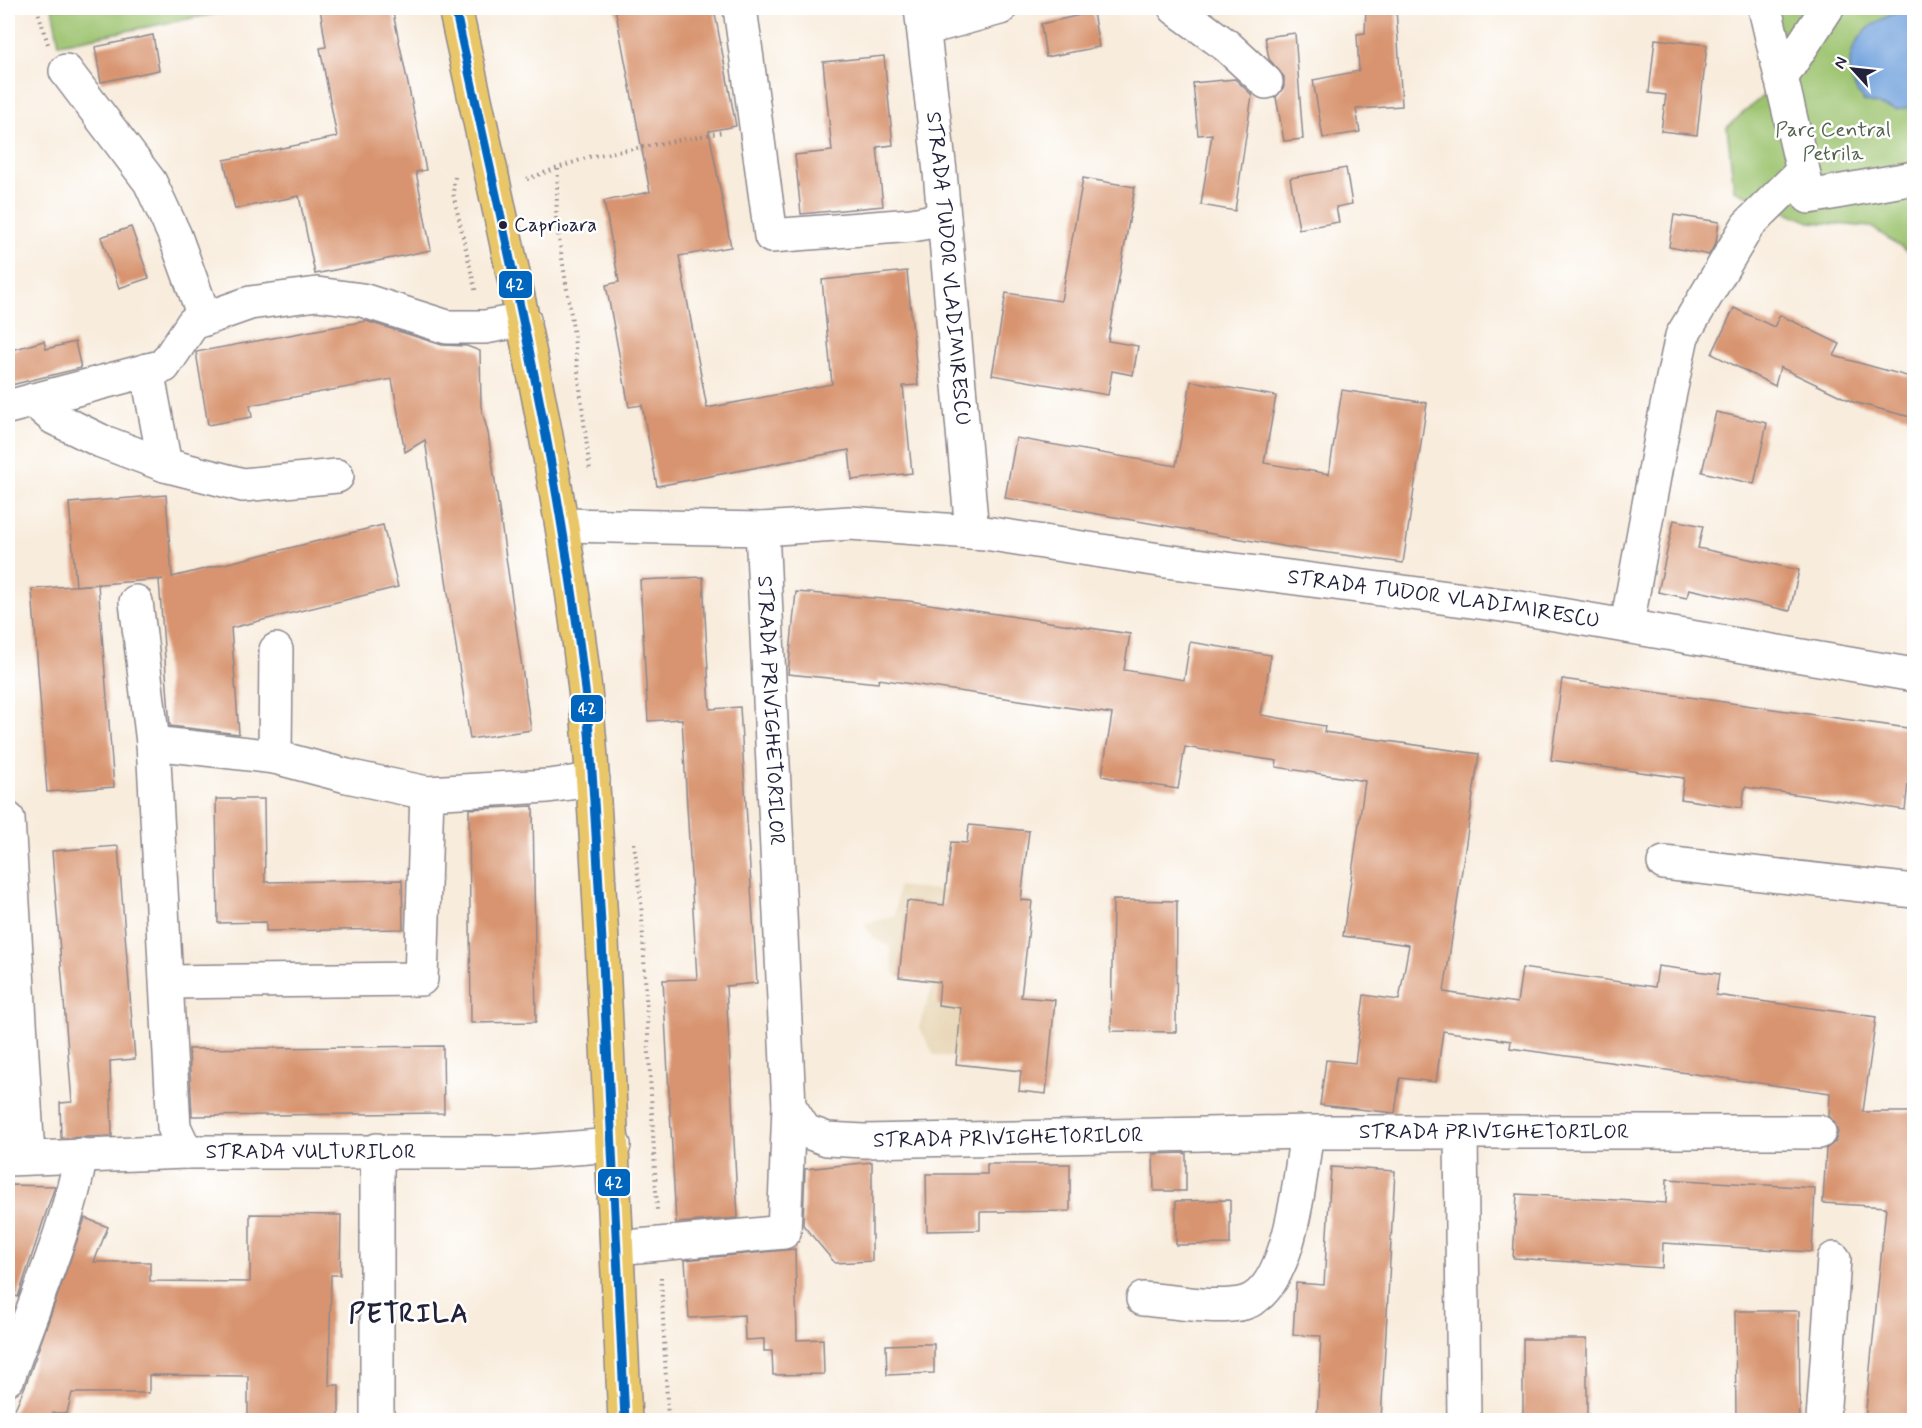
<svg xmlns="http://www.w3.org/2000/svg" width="1922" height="1428" viewBox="0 0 1922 1428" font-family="Mynerve,sans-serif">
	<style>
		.built { fill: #e9d9ba }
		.green { fill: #9cc36e; stroke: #5f7254; stroke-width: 1.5 }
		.water { fill: #72a3dd; stroke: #4a628c; stroke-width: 1.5 }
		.building { fill: #d89470 }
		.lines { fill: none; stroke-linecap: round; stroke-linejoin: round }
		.minor-casing { stroke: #8d878c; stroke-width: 36 }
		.major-casing { stroke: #8d878c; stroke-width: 36 }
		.path { stroke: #8d878c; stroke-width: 4; stroke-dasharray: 1.5 4.5; stroke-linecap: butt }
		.minor { stroke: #fff; stroke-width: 33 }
		.major { stroke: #e9c769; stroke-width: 33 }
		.bus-1-casing { stroke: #fff; stroke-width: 14 }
		.bus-1 { stroke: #0065bd; stroke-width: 9 }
		.bus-dot { fill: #22223b; stroke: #fff; stroke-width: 2 }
		.labels { text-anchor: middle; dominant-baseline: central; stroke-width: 5; stroke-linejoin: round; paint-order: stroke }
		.bus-label { font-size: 20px; fill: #22223b; stroke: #fff; text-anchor: start }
		.park-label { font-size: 21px; fill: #53624f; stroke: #fff }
		.street-label { font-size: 21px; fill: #22223b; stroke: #fff }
		.district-label { font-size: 27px; font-weight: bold; letter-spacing: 1.5px; fill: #22223b; stroke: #fff }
		.line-badge { stroke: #fff; stroke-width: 2 }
		.badge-label { font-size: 16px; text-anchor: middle; font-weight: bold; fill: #fff }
	</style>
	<rect width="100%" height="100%" fill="#fff"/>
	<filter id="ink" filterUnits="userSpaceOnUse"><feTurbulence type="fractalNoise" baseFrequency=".0167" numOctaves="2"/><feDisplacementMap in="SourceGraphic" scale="12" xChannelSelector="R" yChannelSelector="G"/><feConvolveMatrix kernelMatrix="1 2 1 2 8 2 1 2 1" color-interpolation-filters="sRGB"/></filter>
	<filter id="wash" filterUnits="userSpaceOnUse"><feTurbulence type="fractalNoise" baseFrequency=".008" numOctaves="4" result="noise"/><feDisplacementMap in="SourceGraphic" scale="24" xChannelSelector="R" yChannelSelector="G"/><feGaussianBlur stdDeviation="1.35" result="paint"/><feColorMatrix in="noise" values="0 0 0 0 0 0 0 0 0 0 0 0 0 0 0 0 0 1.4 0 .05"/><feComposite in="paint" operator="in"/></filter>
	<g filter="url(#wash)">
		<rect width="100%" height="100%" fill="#f8ecdc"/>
		<path class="built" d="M 898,886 L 1028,899 L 1011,1063 L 934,1055 L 919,1027 L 932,987 L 929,971 L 895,976 L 890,947 L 873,938 L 864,924 L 895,915 Z"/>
		<g class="green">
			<path d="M 52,8 L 244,8 L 59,44 Z"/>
			<path d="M 1755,8 L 1914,8 L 1914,251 L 1910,253 L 1871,227 L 1810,222 L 1734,190 L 1727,127 L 1773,87 Z"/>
		</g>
		<path class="water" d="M 1914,8 L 1914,106 L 1897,110 L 1863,101 C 1829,54 1866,17 1914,8 Z"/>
		<g id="blocks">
			<g class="building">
				<path d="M 320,8 L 392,8 L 426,170 L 416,172 L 431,250 L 315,274 L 299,196 L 235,209 L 224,160 L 337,137 L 320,48 L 326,47 Z"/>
				<path d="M 615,8 L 714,8 L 736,126 L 709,131 L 731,247 L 679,256 L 707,408 L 832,384 L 822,280 L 907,271 L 918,385 L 903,386 L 912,473 L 852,480 L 849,450 L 657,486 L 642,405 L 629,407 L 606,285 L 619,282 L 604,201 L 650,192 Z"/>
				<path d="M 1366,8 L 1396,8 L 1402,106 L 1356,109 L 1360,132 L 1323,138 L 1313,80 L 1359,71 L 1357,34 L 1365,33 Z"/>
				<path d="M 1093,12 L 1099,47 L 1046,57 L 1041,24 Z"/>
				<path d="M 1295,33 L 1303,139 L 1284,141 L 1276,97 L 1284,87 L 1284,77 L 1269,59 L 1265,37 Z"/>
				<path d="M 153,35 L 159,70 L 101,82 L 95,47 Z"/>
				<path d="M 1655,39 L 1707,45 L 1697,135 L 1661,131 L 1666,95 L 1649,93 Z"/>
				<path d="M 884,56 L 893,145 L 877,147 L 883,206 L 801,214 L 795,155 L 832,151 L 823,62 Z"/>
				<path d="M 1235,79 L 1252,95 L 1235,211 L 1201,205 L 1212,134 L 1198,135 L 1193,83 Z"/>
				<path d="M 1346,168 L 1352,204 L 1336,207 L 1339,222 L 1299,229 L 1290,178 Z"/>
				<path d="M 1083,178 L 1135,187 L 1108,341 L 1138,346 L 1133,375 L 1112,371 L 1108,395 L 992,375 L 1006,293 L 1061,301 Z"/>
				<path d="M 1674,215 L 1719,222 L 1716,242 L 1709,255 L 1669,247 Z"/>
				<path d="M 131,227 L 149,278 L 119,288 L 101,237 Z"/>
				<path d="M 1734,308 L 1774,327 L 1780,315 L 1840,344 L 1834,356 L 1914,378 L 1914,418 L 1853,402 L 1780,367 L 1775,386 L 1712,354 Z"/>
				<path d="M 366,321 L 442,345 L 467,346 L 480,351 L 481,407 L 488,433 L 531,730 L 470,739 L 425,440 L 405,452 L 392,379 L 250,405 L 252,417 L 208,425 L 196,352 Z"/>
				<path d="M 44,341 L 46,349 L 75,342 L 81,368 L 11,385 L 8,351 Z"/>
				<path d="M 1191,381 L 1276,396 L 1264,463 L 1329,474 L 1342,390 L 1427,403 L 1403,563 L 1299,549 L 1005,498 L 1016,438 L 1176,466 Z"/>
				<path d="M 1716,412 L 1767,423 L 1754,484 L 1702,472 Z"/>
				<path d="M 166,495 L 172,577 L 383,525 L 398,587 L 231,628 L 239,734 L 170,726 L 159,580 L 163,579 L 76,586 L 69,503 Z"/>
				<path d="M 1674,520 L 1703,526 L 1698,548 L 1799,570 L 1790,611 L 1689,589 L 1687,598 L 1658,592 Z"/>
				<path d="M 703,577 L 710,709 L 740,707 L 757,983 L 726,986 L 738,1218 L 676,1223 L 663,980 L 697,979 L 682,719 L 648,721 L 640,580 Z"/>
				<path d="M 98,584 L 114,787 L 47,792 L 32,589 Z"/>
				<path d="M 796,592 L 909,601 L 1130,634 L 1124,670 L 1184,680 L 1190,642 L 1271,655 L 1261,715 L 1325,726 L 1324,732 L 1479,754 L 1444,992 L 1517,1003 L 1522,968 L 1655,987 L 1658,966 L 1719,974 L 1716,995 L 1876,1017 L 1863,1112 L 1914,1112 L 1914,1420 L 1865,1420 L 1886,1207 L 1823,1203 L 1826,1149 L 1835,1142 L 1838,1133 L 1835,1123 L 1829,1116 L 1830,1093 L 1510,1048 L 1511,1041 L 1443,1031 L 1436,1082 L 1400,1078 L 1395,1113 L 1320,1105 L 1326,1060 L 1355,1063 L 1364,995 L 1399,1000 L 1409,945 L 1343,936 L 1365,781 L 1276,767 L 1277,761 L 1185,747 L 1178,789 L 1120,780 L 1102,776 L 1112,714 L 879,679 L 878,683 L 788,674 Z"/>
				<path d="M 1562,679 L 1914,729 L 1905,810 L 1745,787 L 1742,808 L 1681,799 L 1684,778 L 1551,760 Z"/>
				<path d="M 216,799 L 264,799 L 265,882 L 402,880 L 403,929 L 266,931 L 266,922 L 218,923 Z"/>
				<path d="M 533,806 L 536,1022 L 471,1023 L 469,809 Z"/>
				<path d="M 969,825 L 1029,831 L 1021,900 L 1032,901 L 1021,997 L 1055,1000 L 1046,1094 L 1019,1091 L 1021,1071 L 956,1064 L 961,1008 L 938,1005 L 940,982 L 899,977 L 907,901 L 944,905 L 951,842 L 967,843 Z"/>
				<path d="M 118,846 L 135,1059 L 110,1061 L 112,1136 L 61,1138 L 60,1103 L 72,1102 L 52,851 Z"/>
				<path d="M 1113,900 L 1177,901 L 1176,1032 L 1111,1031 Z"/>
				<path d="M 443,1046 L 444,1113 L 192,1116 L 189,1049 Z"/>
				<path d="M 1186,1153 L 1186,1191 L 1154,1191 L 1153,1154 Z"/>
				<path d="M 872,1162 L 872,1261 L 835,1263 L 803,1225 L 805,1169 Z"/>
				<path d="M 987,1164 L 1070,1164 L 1070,1211 L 980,1212 L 980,1230 L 927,1231 L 926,1174 L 987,1174 Z"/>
				<path d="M 1331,1167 L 1395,1171 L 1381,1420 L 1317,1420 L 1321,1336 L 1293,1335 L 1296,1283 L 1324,1285 Z"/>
				<path d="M 1667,1179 L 1815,1188 L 1812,1252 L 1663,1243 L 1662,1268 L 1513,1258 L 1517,1194 L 1666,1203 Z"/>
				<path d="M 8,1185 L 55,1186 L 18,1297 L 8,1293 Z"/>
				<path d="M 1230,1200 L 1230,1244 L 1176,1245 L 1176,1201 Z"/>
				<path d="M 250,1214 L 341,1215 L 340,1275 L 331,1275 L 329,1385 L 339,1385 L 339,1420 L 248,1420 L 248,1376 L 149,1375 L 149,1393 L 72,1393 L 67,1413 L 53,1413 L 53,1420 L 10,1420 L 26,1384 L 85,1218 L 108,1227 L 94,1262 L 150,1262 L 150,1281 L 250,1282 Z"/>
				<path d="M 795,1249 L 797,1340 L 823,1339 L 824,1374 L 773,1375 L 772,1351 L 764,1351 L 764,1339 L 745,1340 L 744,1315 L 689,1318 L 685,1260 Z"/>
				<path d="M 1735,1311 L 1799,1311 L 1800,1420 L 1736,1420 Z"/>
				<rect x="1523" y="1339" width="64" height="81"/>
				<path d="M 915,1344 L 934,1344 L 934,1373 L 887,1375 L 886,1345 Z"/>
			</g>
		</g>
	</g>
	<g filter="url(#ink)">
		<use href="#blocks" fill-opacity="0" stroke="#8d878c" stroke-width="1.5"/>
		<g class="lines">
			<defs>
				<g id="minor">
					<path d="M 740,8 L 771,236 L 912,225 L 944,219"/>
					<path id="s1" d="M 921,8 L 940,172 L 972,532"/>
					<path d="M 1175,8 L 1227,46 L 1266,82"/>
					<path d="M 1765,8 L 1809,197 L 1914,178"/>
					<path d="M 924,29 L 1000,8"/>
					<path d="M 66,71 L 150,182 L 175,236 L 205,319"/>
					<path d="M 1781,78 L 1827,8"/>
					<path d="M 147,370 L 165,465"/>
					<path d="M 33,400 L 54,418 L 101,441 L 165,465 L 243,485 L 337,476"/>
					<path d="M 8,407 L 164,366 L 193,323 L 250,303 L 317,294 L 362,300 L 447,327 L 485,327 L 524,320"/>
					<path id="s2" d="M 563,525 L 762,529 L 850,523 L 985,533 L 1166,561 L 1502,605 L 1914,675"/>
					<path id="s3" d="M 762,529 L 789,1106 L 805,1131 L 827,1139 L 864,1141 L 1307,1132 L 1819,1132"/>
					<path d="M 136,602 L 153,743 L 275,757"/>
					<path d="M 1627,625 L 1665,416 L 1682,336 L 1748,225 L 1803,171"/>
					<path d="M 276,650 L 275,757 L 347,776 L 427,793"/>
					<path d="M 153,743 L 174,1127 L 186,1152"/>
					<path d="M 8,819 L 28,1156"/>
					<path d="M 1664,863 L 1914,891"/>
					<path d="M 168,982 L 421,979 L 427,793 L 548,786 L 593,780"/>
					<path d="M 1461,1132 L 1464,1420"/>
					<path d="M 377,1150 L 377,1420"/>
					<path id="s4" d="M 8,1159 L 186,1152 L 523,1152 L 614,1145"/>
					<path d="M 617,1248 L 784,1232 L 789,1106"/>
					<path d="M 1143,1299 C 1172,1301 1216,1310 1244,1303 C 1292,1290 1300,1173 1307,1132"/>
					<path d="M 8,1378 C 33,1305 67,1231 81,1155"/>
					<path d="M 1823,1420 L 1834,1259"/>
				</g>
				<path id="major" d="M 455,8 C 504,234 559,460 585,690 C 594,774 597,857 602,941 C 611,1101 617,1261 625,1420"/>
			</defs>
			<use href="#minor" class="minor-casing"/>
			<use href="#major" class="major-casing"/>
			<g class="path">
				<path d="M 37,8 L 48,44"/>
				<path d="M 197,8 L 198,12"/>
				<path d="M 558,169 L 556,220 L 572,321 L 590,472"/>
				<path d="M 455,177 L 453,193 L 476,293"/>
				<path d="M 527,179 L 589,157 L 723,132"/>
				<path d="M 634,843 L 641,900 L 657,1210"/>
				<path d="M 661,1277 L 668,1420"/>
			</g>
			<use href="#minor" class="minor"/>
			<use href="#major" class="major"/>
			<defs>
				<path id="bus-1" d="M 455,8 C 504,234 559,460 585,690 C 594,774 597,857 602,941 C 611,1101 617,1261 625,1420"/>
			</defs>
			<use href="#bus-1" class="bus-1-casing"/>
			<use href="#bus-1" class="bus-1"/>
		</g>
	</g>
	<circle class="bus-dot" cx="503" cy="225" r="5"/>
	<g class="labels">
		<g class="bus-label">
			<text x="514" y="225">Caprioara</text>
		</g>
		<g class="park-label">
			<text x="1833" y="130">Parc Central<tspan x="1833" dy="24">Petrila</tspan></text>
		</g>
		<g class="street-label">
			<text stroke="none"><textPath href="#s1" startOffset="262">STRADA TUDOR VLADIMIRESCU</textPath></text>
			<text stroke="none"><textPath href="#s2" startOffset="886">STRADA TUDOR VLADIMIRESCU</textPath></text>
			<text stroke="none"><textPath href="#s3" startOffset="182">STRADA PRIVIGHETORILOR</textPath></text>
			<text stroke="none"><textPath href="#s3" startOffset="1298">STRADA PRIVIGHETORILOR</textPath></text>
			<text stroke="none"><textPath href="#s3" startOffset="812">STRADA PRIVIGHETORILOR</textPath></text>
			<text stroke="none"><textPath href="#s4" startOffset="303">STRADA VULTURILOR</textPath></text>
		</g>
		<g class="district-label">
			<text x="409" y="1314">PETRILA</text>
		</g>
	</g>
	<g class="line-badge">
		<rect x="498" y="270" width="35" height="29" rx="6" fill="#0065bd"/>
		<rect x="570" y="694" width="34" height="29" rx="6" fill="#0065bd"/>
		<rect x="597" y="1168" width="34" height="29" rx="6" fill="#0065bd"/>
	</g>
	<g class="badge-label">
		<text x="515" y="290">42</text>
		<text x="587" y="714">42</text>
		<text x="614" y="1188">42</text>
	</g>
	<rect width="1922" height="1428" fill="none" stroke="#fff" stroke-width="30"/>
	<g transform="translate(1853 69) rotate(297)" stroke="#ffffff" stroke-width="4.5" paint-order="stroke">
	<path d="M0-4.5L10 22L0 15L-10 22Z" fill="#22223b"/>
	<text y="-9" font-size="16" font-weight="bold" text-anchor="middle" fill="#22223b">N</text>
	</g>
</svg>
